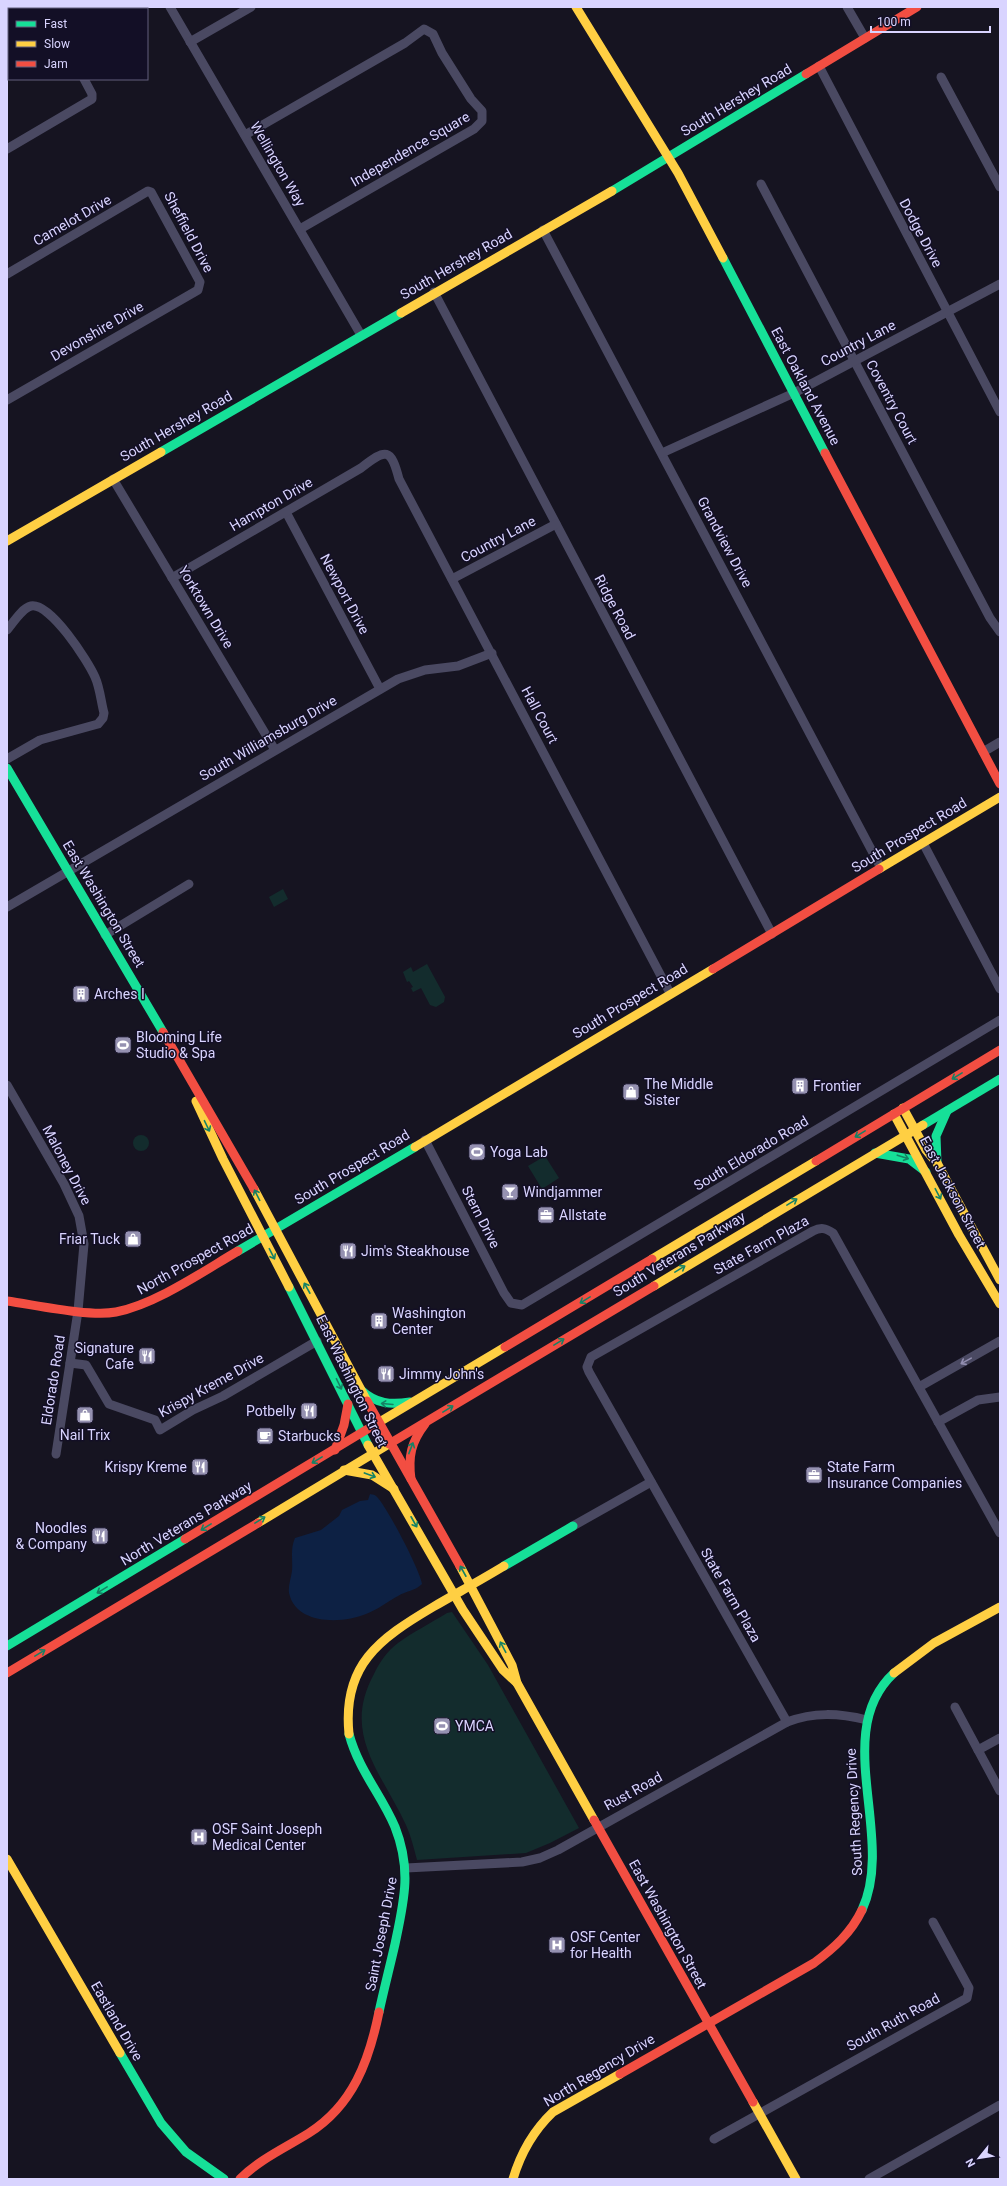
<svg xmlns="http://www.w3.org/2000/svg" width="1007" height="2186" viewBox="0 0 1007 2186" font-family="Roboto,sans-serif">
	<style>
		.green { fill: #132c2d }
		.water { fill: #0d2144 }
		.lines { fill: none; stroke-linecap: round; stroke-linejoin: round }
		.street { stroke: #4a4962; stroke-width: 9 }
		.fast { stroke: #16e098; stroke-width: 9 }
		.slow { stroke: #ffcf43; stroke-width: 9 }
		.jam { stroke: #f24e42; stroke-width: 9 }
		.oneway { stroke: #158265 }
		.oneway2 { stroke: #928eb0 }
		.labels { text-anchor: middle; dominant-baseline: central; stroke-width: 3; stroke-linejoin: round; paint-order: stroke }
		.street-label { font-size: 14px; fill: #d9d4ff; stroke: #130f26 }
		.poi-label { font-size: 14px; fill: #d9d4ff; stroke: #130f26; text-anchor: start }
	</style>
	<rect width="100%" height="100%" fill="#161421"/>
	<g class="green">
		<path d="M 283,889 L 288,899 L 274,907 L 269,897 Z"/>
		<path d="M 427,964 L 445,997 L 444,1002 L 436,1007 L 430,1005 L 421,988 L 413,992 L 411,988 L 413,987 L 409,981 L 407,982 L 403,972 L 411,967 L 413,972 Z"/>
		<circle cx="141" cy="1143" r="8"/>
		<path d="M 545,1156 L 559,1178 L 542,1189 L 528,1166 Z"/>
		<path d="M 452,1612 L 488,1665 L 579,1828 L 550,1843 L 526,1853 L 417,1860 C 414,1849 411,1836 406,1825 C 382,1773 341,1734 374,1674 C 379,1663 388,1650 398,1643 C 413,1632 431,1623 447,1613 Z"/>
	</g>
	<path class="water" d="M 370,1494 C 373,1495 374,1494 376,1496 C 385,1503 421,1572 422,1584 C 415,1591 406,1591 398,1596 C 387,1602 377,1610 366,1614 C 342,1624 296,1625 289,1593 C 288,1586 291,1578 292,1571 C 293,1560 290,1549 295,1538 L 321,1530 L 339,1516 L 342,1510 L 360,1501 L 368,1500 Z"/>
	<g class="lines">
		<g class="street">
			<path d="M 43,7 L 44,9"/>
			<path d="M 170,7 L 361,335"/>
			<path d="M 847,7 L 865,38"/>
			<path d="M 10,9 L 13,7"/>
			<path d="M 190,42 L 251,7"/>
			<path d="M 819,66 L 1000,412"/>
			<path d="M 941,77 L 1000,187"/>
			<path d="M 245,135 L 405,43 L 424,29 L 433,34 L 442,53 L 471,99 L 482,111 L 482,121 L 474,129 L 300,229"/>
			<path d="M 7,149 L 92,99 L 92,94 L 84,79"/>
			<path d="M 761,184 L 990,618 L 1000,632"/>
			<path d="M 543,230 L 881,868"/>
			<path d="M 7,274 L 148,191 L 151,192 L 200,282 L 198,290 L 7,400"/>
			<path d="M 434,292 L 772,934"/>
			<path d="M 662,453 L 794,393 L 1000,284"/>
			<path d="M 113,479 L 275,750"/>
			<path d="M 286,512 L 380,689"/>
			<path d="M 172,578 L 361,468 C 386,448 391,448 399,479 L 670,993"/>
			<path d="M 452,579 L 556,524"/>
			<path d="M 7,630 C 13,623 22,608 31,606 C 50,602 88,661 95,677 C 100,688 101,702 104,713 L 103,718 L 98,724 L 40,740 L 7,759"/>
			<path d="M 983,752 L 1000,742"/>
			<path d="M 923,843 L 1000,989"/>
			<path d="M 7,907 L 398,679 L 425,670 L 458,666 L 492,653"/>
			<path d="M 105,935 L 189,884"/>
			<path d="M 7,1085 L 64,1184 L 79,1216 L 84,1244 L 78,1311 L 56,1454"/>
			<path d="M 425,1140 L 504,1293 L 511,1303 L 522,1305 L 1000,1020"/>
			<path d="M 70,1363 L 86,1365 L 109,1404 L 155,1420 L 160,1430 L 193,1410 L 223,1396 L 317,1341"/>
			<path d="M 919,1387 L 1000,1341"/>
			<path d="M 938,1422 L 978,1400 L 1000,1397"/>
			<path d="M 573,1526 L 651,1482"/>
			<path d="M 955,1707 L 1000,1791"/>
			<path d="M 787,1722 L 589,1372 L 587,1367 L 591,1357 L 813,1231 C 821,1227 825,1228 833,1233 L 1000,1533"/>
			<path d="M 978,1750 L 1000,1738"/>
			<path d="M 406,1868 L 522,1862 L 540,1858 L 558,1850 L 787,1722 C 814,1712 838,1713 867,1720"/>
			<path d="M 714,2139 L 967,1998 L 969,1988 L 933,1922"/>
			<path d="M 869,2179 L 1000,2105"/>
		</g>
		<g class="fast">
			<path d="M 612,191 L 806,74"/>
			<path d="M 723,258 L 825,453"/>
			<path d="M 161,452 L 401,313"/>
			<path d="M 7,768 L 163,1032"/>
			<path d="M 923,1125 L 1000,1079"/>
			<path d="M 875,1153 L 909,1159 L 926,1172"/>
			<path d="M 937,1163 L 936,1136 L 947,1111"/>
			<path d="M 238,1251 L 415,1147"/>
			<path d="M 289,1287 L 368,1445"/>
			<path d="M 361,1390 C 376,1404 391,1405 410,1402"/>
			<path d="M 504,1566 L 573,1526"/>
			<path d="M 7,1646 L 185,1539"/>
			<path d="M 349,1734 C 359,1771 381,1794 395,1827 C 412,1870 404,1901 395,1944 C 390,1966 384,1989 379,2012"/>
			<path d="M 862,1910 C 896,1837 830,1732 894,1673"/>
			<path d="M 120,2053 L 161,2123 L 186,2152 L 224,2179"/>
		</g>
		<g class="slow">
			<path d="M 576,7 L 678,173 L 723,258"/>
			<path d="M 401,313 L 612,191"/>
			<path d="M 7,541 L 161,452"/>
			<path d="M 879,869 L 1000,797"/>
			<path d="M 196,1101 L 223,1159 L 289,1287"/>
			<path d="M 903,1108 L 926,1150 L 937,1163 L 1000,1280"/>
			<path d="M 894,1114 L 959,1235 L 1000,1304"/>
			<path d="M 415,1147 L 713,969"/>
			<path d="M 254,1189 L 367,1401"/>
			<path d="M 652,1259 L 816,1161"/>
			<path d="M 654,1286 L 923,1125"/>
			<path d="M 371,1427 L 505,1347"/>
			<path d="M 368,1445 L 463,1610 L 503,1670 L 517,1683"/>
			<path d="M 344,1470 L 372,1475 L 394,1489"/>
			<path d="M 258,1523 L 389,1444"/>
			<path d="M 460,1566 L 512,1665 L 517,1683 L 594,1820"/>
			<path d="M 894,1673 L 934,1643 L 1000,1607"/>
			<path d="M 349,1734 C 342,1665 379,1639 433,1607 C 457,1593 481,1580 504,1566"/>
			<path d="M 7,1859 L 120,2053"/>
			<path d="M 753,2102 L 796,2179"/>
			<path d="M 513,2179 C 521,2152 533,2131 553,2112 L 620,2074"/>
		</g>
		<g class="jam">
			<path d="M 806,74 L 917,7"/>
			<path d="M 825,453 L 1000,784"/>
			<path d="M 713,969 L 879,869"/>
			<path d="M 163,1032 L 254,1189"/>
			<path d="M 816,1161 L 1000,1050"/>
			<path d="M 7,1301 C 36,1305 89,1317 116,1312 C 156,1304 202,1272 238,1251"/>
			<path d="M 505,1347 L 652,1259"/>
			<path d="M 367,1401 L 460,1566"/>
			<path d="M 389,1444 L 654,1286"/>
			<path d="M 335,1450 L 344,1425 L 348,1404"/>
			<path d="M 411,1479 C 408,1457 411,1442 425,1424"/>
			<path d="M 185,1539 L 371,1427"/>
			<path d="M 7,1673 L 258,1523"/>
			<path d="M 594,1820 L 753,2102"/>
			<path d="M 620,2074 L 814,1963 C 834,1948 851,1933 862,1910"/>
			<path d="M 240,2179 C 260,2159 285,2148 309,2133 C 353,2105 369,2061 379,2012"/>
		</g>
	</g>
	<defs><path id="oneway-shaft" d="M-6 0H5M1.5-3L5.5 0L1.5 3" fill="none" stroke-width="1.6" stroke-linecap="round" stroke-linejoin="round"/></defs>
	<g class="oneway">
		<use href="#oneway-shaft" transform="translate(957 1076) rotate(149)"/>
		<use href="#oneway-shaft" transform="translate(207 1126) rotate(64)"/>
		<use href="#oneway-shaft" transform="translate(860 1134) rotate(149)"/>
		<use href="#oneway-shaft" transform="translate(903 1157) rotate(18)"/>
		<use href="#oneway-shaft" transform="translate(938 1194) rotate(62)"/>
		<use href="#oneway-shaft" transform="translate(257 1195) rotate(-117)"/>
		<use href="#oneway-shaft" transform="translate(792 1202) rotate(-31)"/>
		<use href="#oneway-shaft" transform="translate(272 1254) rotate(63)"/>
		<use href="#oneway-shaft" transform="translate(680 1269) rotate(-31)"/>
		<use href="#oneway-shaft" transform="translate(307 1288) rotate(-119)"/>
		<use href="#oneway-shaft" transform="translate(585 1300) rotate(149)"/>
		<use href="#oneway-shaft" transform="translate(559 1342) rotate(-31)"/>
		<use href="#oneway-shaft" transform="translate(339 1384) rotate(64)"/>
		<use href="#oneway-shaft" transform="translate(387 1404) rotate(-175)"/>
		<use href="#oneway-shaft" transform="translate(448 1409) rotate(-31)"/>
		<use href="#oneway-shaft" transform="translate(411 1448) rotate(-69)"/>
		<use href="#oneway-shaft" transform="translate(317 1460) rotate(149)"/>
		<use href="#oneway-shaft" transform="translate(370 1475) rotate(20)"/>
		<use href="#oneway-shaft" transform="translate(260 1520) rotate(-31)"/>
		<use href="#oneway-shaft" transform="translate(414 1522) rotate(61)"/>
		<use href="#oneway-shaft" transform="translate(206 1527) rotate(149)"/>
		<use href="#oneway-shaft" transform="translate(463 1571) rotate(-119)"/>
		<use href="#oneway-shaft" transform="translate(102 1590) rotate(149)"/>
		<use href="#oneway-shaft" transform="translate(503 1647) rotate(-118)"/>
		<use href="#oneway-shaft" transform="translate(40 1653) rotate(-31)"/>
	</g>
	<use class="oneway2" href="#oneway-shaft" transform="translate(966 1361) rotate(151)"/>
	<defs>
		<symbol id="building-square" viewBox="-11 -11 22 22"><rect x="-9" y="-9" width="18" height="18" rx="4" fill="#9591b1" stroke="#130f26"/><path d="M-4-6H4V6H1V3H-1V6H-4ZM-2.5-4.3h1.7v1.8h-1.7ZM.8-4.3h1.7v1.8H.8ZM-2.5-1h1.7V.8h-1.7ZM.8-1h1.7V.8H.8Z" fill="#fff"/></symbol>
		<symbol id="stadium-square" viewBox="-11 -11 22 22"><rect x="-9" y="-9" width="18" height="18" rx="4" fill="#9591b1" stroke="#130f26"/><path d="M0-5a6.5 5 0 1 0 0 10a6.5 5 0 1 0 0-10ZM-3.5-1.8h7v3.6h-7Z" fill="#fff"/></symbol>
		<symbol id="shop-square" viewBox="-11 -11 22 22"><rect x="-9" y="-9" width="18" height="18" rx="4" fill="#9591b1" stroke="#130f26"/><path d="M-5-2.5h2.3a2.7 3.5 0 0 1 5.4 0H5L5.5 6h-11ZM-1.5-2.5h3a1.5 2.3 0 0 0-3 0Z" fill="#fff"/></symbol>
		<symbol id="bar-square" viewBox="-11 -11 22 22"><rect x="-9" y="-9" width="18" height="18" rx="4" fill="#9591b1" stroke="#130f26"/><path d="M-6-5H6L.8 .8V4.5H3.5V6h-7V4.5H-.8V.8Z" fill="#fff"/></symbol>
		<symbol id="office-square" viewBox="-11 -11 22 22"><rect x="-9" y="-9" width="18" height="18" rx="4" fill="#9591b1" stroke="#130f26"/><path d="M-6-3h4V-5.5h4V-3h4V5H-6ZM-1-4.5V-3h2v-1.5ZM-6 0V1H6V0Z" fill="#fff"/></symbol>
		<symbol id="restaurant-square" viewBox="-11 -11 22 22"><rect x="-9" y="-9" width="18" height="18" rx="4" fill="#9591b1" stroke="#130f26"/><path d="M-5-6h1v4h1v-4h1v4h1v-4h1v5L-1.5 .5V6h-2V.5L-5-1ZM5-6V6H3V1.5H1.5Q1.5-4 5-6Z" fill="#fff"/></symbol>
		<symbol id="cafe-square" viewBox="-11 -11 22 22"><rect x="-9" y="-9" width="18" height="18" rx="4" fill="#9591b1" stroke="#130f26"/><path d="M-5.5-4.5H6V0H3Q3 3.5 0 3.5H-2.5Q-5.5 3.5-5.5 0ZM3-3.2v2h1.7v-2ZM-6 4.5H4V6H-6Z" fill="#fff"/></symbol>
		<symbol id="hospital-square" viewBox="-11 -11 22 22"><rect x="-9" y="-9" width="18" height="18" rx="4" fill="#9591b1" stroke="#130f26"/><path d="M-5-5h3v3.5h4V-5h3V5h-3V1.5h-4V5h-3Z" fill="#fff"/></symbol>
	</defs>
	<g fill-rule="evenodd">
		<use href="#building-square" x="71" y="984" width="20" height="20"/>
		<use href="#stadium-square" x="113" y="1035" width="20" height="20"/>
		<use href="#building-square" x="790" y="1076" width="20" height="20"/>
		<use href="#shop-square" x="621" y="1082" width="20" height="20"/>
		<use href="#stadium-square" x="467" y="1142" width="20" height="20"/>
		<use href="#bar-square" x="500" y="1182" width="20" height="20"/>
		<use href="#office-square" x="536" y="1205" width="20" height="20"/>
		<use href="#shop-square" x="123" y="1229" width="20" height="20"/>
		<use href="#restaurant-square" x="338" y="1241" width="20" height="20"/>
		<use href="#building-square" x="369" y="1311" width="20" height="20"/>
		<use href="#restaurant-square" x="137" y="1346" width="20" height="20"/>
		<use href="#restaurant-square" x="376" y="1364" width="20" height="20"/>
		<use href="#restaurant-square" x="299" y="1401" width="20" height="20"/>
		<use href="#shop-square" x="75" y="1405" width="20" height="20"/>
		<use href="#cafe-square" x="255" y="1426" width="20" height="20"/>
		<use href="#restaurant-square" x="190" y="1457" width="20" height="20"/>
		<use href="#office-square" x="804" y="1465" width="20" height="20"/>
		<use href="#restaurant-square" x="90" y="1526" width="20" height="20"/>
		<use href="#stadium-square" x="432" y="1716" width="20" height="20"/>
		<use href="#hospital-square" x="189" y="1827" width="20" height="20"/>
		<use href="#hospital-square" x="547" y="1935" width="20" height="20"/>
	</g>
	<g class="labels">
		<g class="street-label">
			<text transform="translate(736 100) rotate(-31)">South Hershey Road</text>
			<text transform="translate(410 149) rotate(-30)">Independence Square</text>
			<text transform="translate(278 164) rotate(60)">Wellington Way</text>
			<text transform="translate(72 220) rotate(-30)">Camelot Drive</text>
			<text transform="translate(189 232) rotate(62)">Sheffield Drive</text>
			<text transform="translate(921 233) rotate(62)">Dodge Drive</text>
			<text transform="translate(456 264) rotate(-30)">South Hershey Road</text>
			<text transform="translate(97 331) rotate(-30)">Devonshire Drive</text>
			<text transform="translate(858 343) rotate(-28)">Country Lane</text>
			<text transform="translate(806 386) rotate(62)">East Oakland Avenue</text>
			<text transform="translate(892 402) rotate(62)">Coventry Court</text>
			<text transform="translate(176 426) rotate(-30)">South Hershey Road</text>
			<text transform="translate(271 504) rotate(-30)">Hampton Drive</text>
			<text transform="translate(498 539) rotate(-28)">Country Lane</text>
			<text transform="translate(725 542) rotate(62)">Grandview Drive</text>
			<text transform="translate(345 594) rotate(62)">Newport Drive</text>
			<text transform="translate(206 607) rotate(59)">Yorktown Drive</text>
			<text transform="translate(615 607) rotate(62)">Ridge Road</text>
			<text transform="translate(540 715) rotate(62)">Hall Court</text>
			<text transform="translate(268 738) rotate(-30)">South Williamsburg Drive</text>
			<text transform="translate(909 835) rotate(-31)">South Prospect Road</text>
			<text transform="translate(104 904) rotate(59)">East Washington Street</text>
			<text transform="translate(630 1001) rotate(-31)">South Prospect Road</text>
			<text transform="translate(751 1153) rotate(-31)">South Eldorado Road</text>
			<text transform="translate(67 1165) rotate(62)">Maloney Drive</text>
			<text transform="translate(352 1167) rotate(-31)">South Prospect Road</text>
			<text transform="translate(953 1192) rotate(62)">East Jackson Street</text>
			<text transform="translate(481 1217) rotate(63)">Stern Drive</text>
			<text transform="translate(761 1245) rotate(-29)">State Farm Plaza</text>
			<text transform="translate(679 1254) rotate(-31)">South Veterans Parkway</text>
			<text transform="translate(195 1259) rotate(-29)">North Prospect Road</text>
			<text transform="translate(53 1380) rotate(-81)">Eldorado Road</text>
			<text transform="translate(352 1381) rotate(64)">East Washington Street</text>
			<text transform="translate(211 1385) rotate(-29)">Krispy Kreme Drive</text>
			<text transform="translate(186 1523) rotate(-31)">North Veterans Parkway</text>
			<text transform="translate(731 1595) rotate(60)">State Farm Plaza</text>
			<text transform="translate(633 1791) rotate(-29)">Rust Road</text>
			<text transform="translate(854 1812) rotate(-93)">South Regency Drive</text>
			<text transform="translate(668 1924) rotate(61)">East Washington Street</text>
			<text transform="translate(381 1934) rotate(-79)">Saint Joseph Drive</text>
			<text transform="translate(117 2021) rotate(60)">Eastland Drive</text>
			<text transform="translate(893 2022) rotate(-29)">South Ruth Road</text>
			<text transform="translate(599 2070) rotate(-31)">North Regency Drive</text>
		</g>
		<g class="poi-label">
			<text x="94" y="994">Arches I</text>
			<text x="136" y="1037">Blooming Life<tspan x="136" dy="16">Studio &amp; Spa</tspan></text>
			<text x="644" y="1084">The Middle<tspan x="644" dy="16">Sister</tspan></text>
			<text x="813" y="1086">Frontier</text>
			<text x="490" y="1152">Yoga Lab</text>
			<text x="523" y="1192">Windjammer</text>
			<text x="559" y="1215">Allstate</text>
			<text x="120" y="1239" text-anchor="end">Friar Tuck</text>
			<text x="361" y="1251">Jim's Steakhouse</text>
			<text x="392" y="1313">Washington<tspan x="392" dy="16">Center</tspan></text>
			<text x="134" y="1348" text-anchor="end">Signature<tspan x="134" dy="16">Cafe</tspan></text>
			<text x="399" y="1374">Jimmy John's</text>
			<text x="296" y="1411" text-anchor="end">Potbelly</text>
			<text x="85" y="1435" text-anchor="middle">Nail Trix</text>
			<text x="278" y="1436">Starbucks</text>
			<text x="187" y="1467" text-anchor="end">Krispy Kreme</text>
			<text x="827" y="1467">State Farm<tspan x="827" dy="16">Insurance Companies</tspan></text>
			<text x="87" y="1528" text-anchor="end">Noodles<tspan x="87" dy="16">&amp; Company</tspan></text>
			<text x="455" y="1726">YMCA</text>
			<text x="212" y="1829">OSF Saint Joseph<tspan x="212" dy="16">Medical Center</tspan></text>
			<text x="570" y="1937">OSF Center<tspan x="570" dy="16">for Health</tspan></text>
		</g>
	</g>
	<rect width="1007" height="2186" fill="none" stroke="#d9d4ff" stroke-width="16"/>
	<rect x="8" y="8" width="140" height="72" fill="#130f26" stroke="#625e7d"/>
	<rect x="16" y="21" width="20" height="6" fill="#16e098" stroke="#625e7d"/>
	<text x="44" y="28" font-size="12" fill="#d9d4ff">Fast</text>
	<rect x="16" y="41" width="20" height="6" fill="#ffcf43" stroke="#625e7d"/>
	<text x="44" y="48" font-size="12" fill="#d9d4ff">Slow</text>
	<rect x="16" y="61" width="20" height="6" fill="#f24e42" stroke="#625e7d"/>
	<text x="44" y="68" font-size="12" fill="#d9d4ff">Jam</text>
	<g transform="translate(979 2158) rotate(240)" stroke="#130f26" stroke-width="3" paint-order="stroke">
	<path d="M0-3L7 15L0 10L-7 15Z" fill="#d9d4ff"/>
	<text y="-6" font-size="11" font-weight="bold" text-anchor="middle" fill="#d9d4ff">N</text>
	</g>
	<path d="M871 26v6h119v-6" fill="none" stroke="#d9d4ff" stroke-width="2"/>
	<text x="877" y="26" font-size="12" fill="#d9d4ff" stroke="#130f26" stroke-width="3" paint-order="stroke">100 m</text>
</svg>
